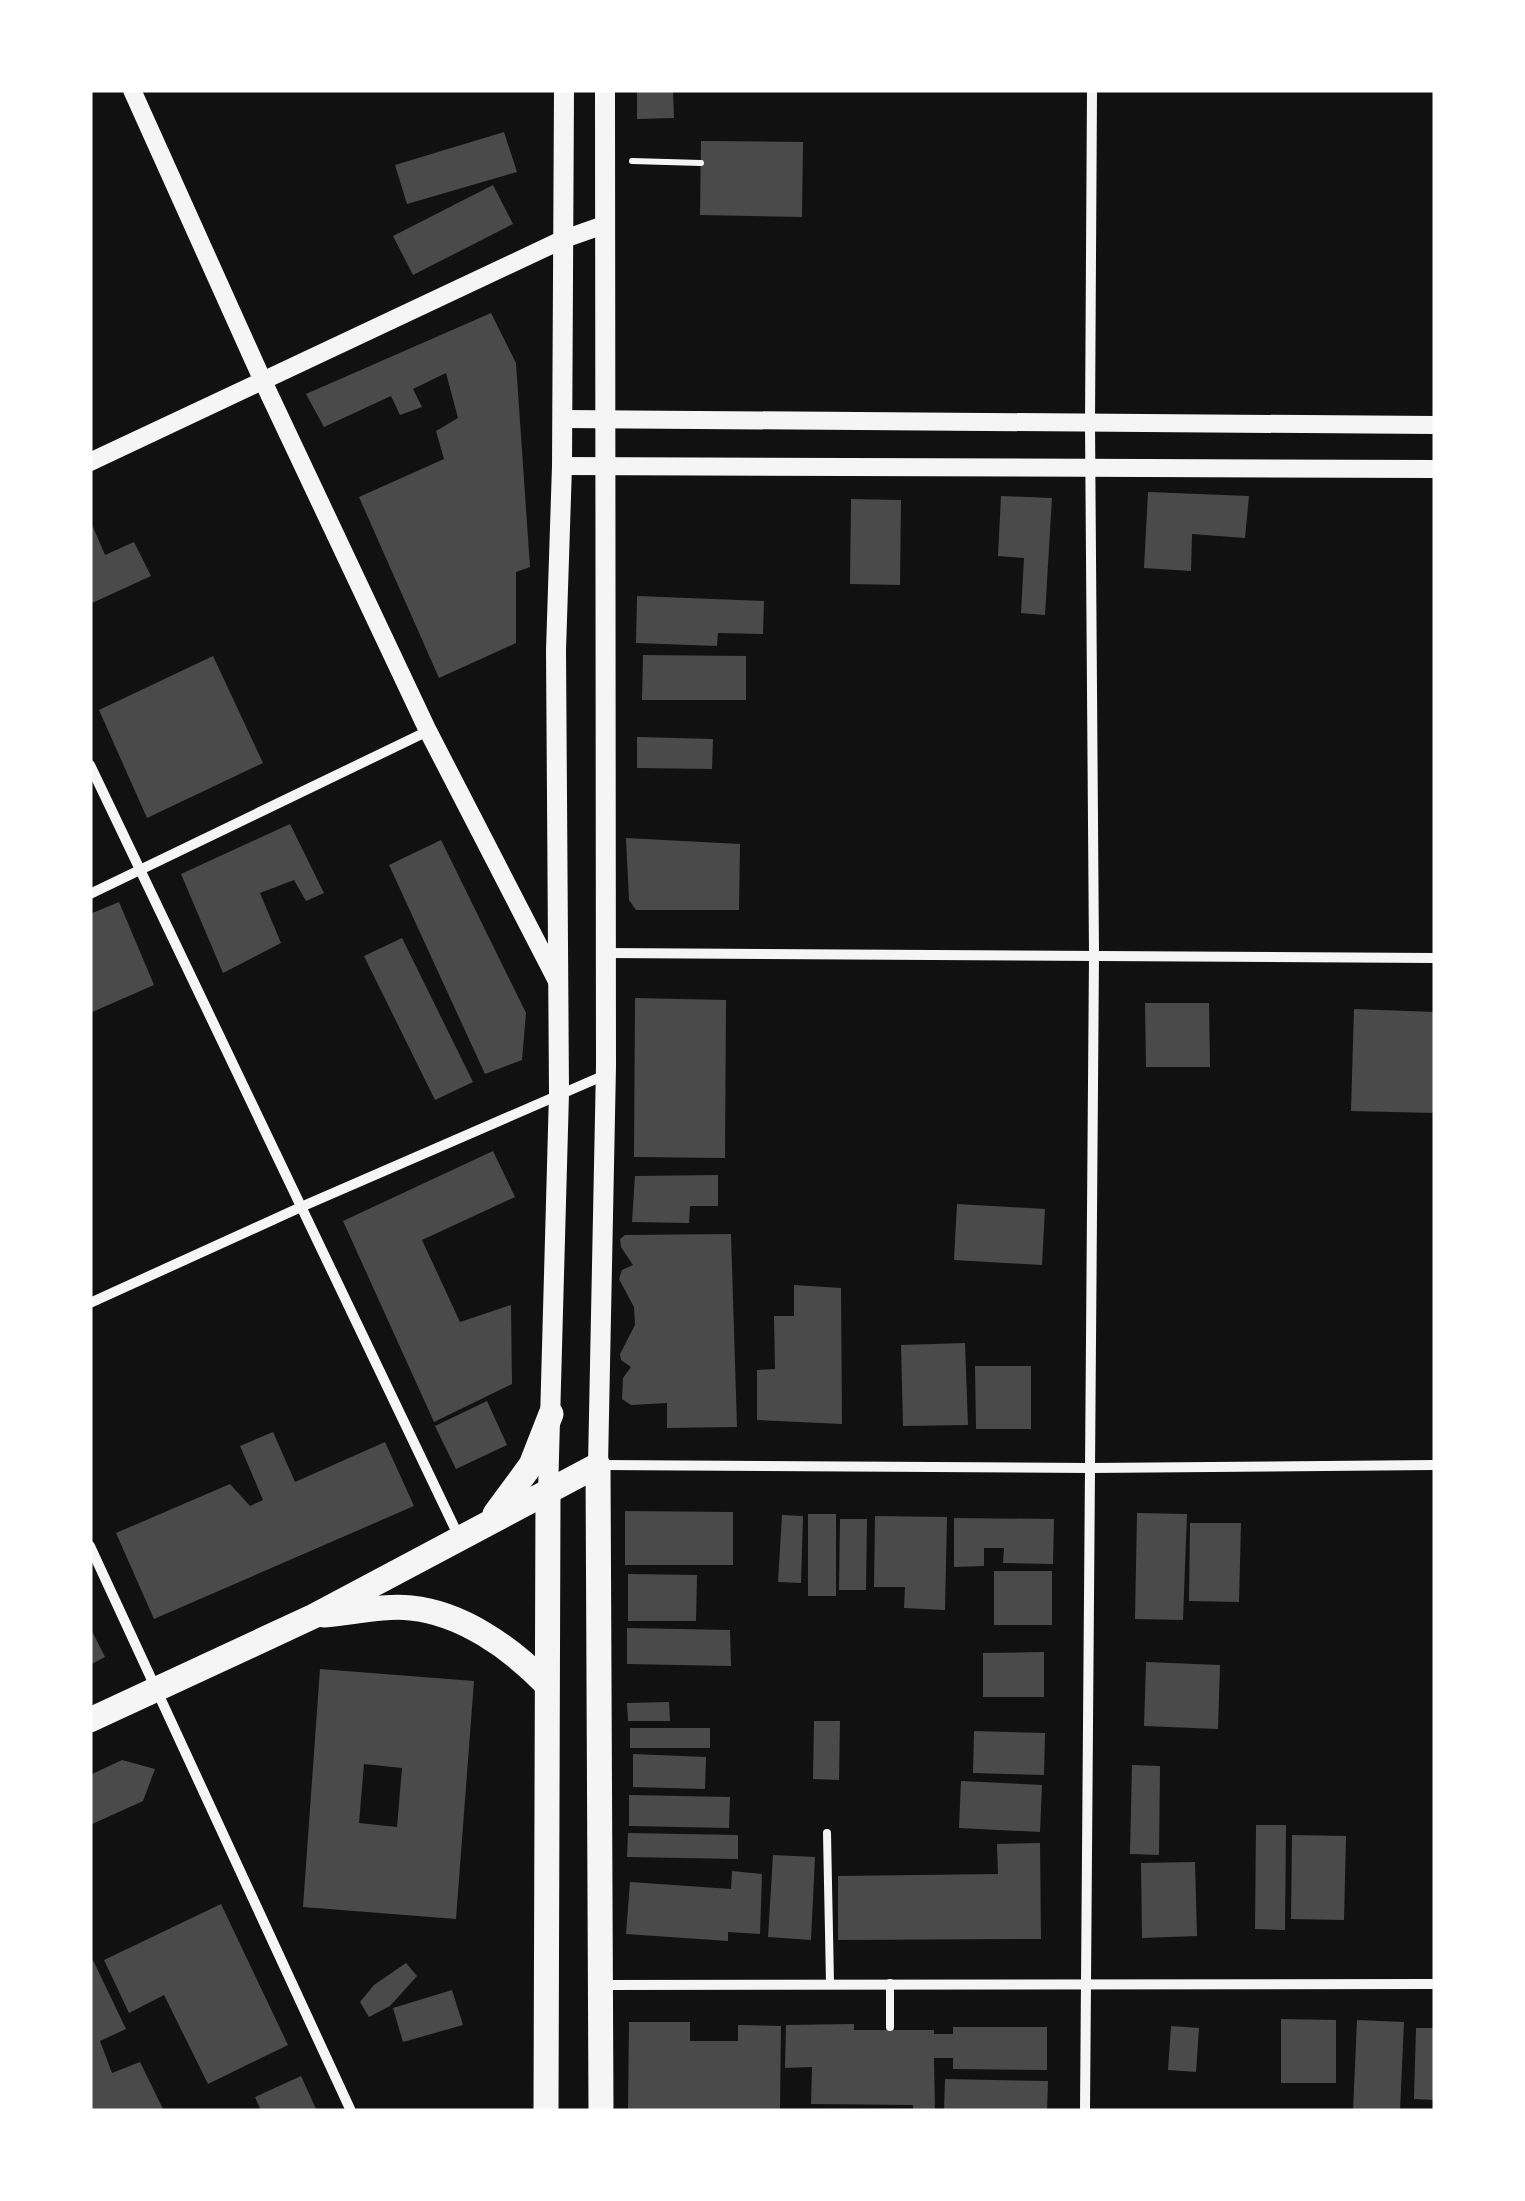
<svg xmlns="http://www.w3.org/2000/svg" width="1525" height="2201" viewBox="0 0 1525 2201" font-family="Commissioner,sans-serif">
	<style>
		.building { fill: #4a4a4a; fill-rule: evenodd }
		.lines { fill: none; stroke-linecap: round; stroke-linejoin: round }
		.path { stroke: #f5f5f5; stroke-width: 6 }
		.service { stroke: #f5f5f5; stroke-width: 8 }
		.minor { stroke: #f5f5f5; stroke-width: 10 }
		.tertiary { stroke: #f5f5f5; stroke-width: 18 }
		.secondary { stroke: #f5f5f5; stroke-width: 20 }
		.primary { stroke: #f5f5f5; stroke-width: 25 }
	</style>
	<rect width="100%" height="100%" fill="#111"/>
	<g class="building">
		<path d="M 673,91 L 674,118 L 637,119 L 637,92 Z"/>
		<path d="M 504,132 L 517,172 L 407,204 L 395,165 Z"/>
		<path d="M 701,141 L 803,142 L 802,217 L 700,215 Z"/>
		<path d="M 493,185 L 513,224 L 413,275 L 393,236 Z"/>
		<path d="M 491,313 L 516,363 L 530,567 L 516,572 L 516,643 L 439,678 L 359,497 L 444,459 L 436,431 L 458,418 L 446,373 L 413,389 L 422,407 L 400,415 L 391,396 L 324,427 L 306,394 Z"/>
		<path d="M 1148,492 L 1249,496 L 1245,538 L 1192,534 L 1191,571 L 1144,568 Z"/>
		<path d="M 1001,496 L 1052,498 L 1045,615 L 1021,613 L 1024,558 L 998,556 Z"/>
		<path d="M 851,499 L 901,500 L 900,585 L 850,584 Z"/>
		<path d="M 90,520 L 105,555 L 134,542 L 151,576 L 90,604 Z"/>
		<path d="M 637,596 L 764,601 L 763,634 L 718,633 L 717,646 L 636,643 Z"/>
		<path d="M 643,655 L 746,656 L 746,700 L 642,700 Z"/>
		<path d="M 213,656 L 263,763 L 147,818 L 99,710 Z"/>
		<path d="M 637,737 L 713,739 L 712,769 L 637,768 Z"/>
		<path d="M 290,824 L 324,893 L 306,901 L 294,880 L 260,893 L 281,943 L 223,973 L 181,874 Z"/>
		<path d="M 626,838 L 740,844 L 739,910 L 636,910 L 629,900 Z"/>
		<path d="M 441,840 L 526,1013 L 522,1060 L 485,1074 L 389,865 Z"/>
		<path d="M 119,902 L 154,985 L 90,1013 L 90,914 Z"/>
		<path d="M 402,938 L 473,1082 L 435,1100 L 364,956 Z"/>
		<path d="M 635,998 L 726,1000 L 725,1158 L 634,1157 Z"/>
		<path d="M 1145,1003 L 1209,1003 L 1210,1067 L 1146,1067 Z"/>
		<path d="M 1354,1009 L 1435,1012 L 1435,1113 L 1351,1111 Z"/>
		<path d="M 493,1151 L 515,1197 L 422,1240 L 460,1322 L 511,1305 L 512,1384 L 434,1422 L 343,1221 Z"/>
		<path d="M 718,1175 L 718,1206 L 690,1206 L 689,1223 L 632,1222 L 635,1176 Z"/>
		<path d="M 957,1204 L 1045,1209 L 1042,1265 L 954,1260 Z"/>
		<path d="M 731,1234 L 737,1427 L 667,1428 L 667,1403 L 631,1405 L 622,1399 L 623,1378 L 631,1367 L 621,1360 L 620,1354 L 635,1325 L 634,1307 L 619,1279 L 622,1270 L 633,1265 L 621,1247 L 620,1239 L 625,1235 Z"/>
		<path d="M 794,1285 L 841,1288 L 842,1424 L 757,1420 L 757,1370 L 775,1369 L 774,1316 L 794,1316 Z"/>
		<path d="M 965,1343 L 968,1425 L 903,1426 L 901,1345 Z"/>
		<path d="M 975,1366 L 1031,1366 L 1031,1429 L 976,1429 Z"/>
		<path d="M 487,1401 L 507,1445 L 456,1469 L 435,1426 Z"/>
		<path d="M 273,1432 L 295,1482 L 385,1442 L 414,1506 L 154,1619 L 116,1533 L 230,1484 L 250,1506 L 263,1500 L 240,1446 Z"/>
		<path d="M 625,1511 L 733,1512 L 733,1565 L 625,1565 Z"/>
		<path d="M 1137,1513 L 1187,1514 L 1183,1620 L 1135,1619 Z"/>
		<rect x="808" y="1514" width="28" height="82"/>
		<path d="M 782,1515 L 803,1516 L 801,1583 L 778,1582 Z"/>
		<path d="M 875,1516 L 947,1517 L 945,1610 L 904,1608 L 905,1587 L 874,1587 Z"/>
		<path d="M 954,1518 L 1054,1519 L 1053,1564 L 1003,1563 L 1004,1548 L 984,1548 L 984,1566 L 954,1567 Z"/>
		<path d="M 840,1519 L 867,1519 L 866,1590 L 839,1590 Z"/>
		<path d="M 1190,1523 L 1241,1523 L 1239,1602 L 1189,1601 Z"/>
		<rect x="994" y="1571" width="58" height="54"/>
		<path d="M 628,1574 L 697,1575 L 696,1621 L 628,1621 Z"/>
		<path d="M 90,1627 L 105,1657 L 90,1665 Z"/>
		<path d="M 627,1628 L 730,1630 L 731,1666 L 627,1664 Z"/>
		<path d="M 1044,1652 L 1044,1697 L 983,1697 L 983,1653 Z"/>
		<path d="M 1146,1662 L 1220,1665 L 1218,1729 L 1144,1726 Z"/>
		<path d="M 320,1669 L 474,1681 L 456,1919 L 303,1907 ZM 364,1764 L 402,1768 L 397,1827 L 359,1823 Z"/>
		<path d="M 669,1702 L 670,1721 L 628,1721 L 627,1703 Z"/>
		<path d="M 814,1721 L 840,1721 L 839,1780 L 813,1779 Z"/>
		<rect x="630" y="1728" width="80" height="20"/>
		<path d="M 974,1731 L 1045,1733 L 1044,1775 L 973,1773 Z"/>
		<path d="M 633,1754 L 706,1757 L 705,1789 L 633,1787 Z"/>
		<path d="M 122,1760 L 155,1769 L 143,1801 L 90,1825 L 90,1775 Z"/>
		<path d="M 1132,1765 L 1160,1766 L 1159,1855 L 1130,1854 Z"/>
		<path d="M 961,1781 L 1042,1785 L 1040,1832 L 959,1828 Z"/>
		<path d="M 629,1795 L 730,1797 L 729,1828 L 629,1826 Z"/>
		<path d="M 1256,1825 L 1286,1825 L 1285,1930 L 1255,1929 Z"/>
		<path d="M 628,1833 L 738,1835 L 738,1859 L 627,1857 Z"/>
		<path d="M 1292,1835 L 1346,1836 L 1344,1920 L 1291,1919 Z"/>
		<path d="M 1040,1843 L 1041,1939 L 838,1940 L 838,1876 L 998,1874 L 997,1844 Z"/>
		<path d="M 773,1855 L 815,1857 L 811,1940 L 768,1937 Z"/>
		<path d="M 1195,1862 L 1197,1936 L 1142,1938 L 1141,1863 Z"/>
		<path d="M 732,1871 L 762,1874 L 760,1934 L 728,1932 L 728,1941 L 626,1934 L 630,1882 L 731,1889 Z"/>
		<path d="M 221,1904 L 288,2045 L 208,2084 L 164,1995 L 129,2013 L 104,1960 Z"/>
		<path d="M 90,1954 L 126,2029 L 100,2041 L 112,2073 L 140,2062 L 164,2111 L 90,2111 Z"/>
		<path d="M 406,1963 L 417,1976 L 390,2006 L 369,2017 L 360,2002 L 374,1985 Z"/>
		<path d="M 452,1990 L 463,2025 L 403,2042 L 393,2008 Z"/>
		<path d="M 1281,2019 L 1336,2020 L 1336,2083 L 1281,2083 Z"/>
		<path d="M 1357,2020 L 1404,2022 L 1400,2111 L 1353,2111 Z"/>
		<path d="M 629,2022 L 690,2022 L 690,2041 L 738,2041 L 738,2025 L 781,2026 L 780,2111 L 628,2111 Z"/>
		<path d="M 854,2024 L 854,2030 L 934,2030 L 934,2034 L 953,2034 L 953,2027 L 1047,2027 L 1047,2070 L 953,2069 L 953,2058 L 934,2058 L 935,2111 L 913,2111 L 913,2105 L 811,2104 L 812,2067 L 785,2068 L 786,2025 Z"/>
		<path d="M 1171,2026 L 1199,2028 L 1196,2072 L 1168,2070 Z"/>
		<path d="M 1416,2028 L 1435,2028 L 1435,2100 L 1414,2099 Z"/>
		<path d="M 301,2076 L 317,2111 L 261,2111 L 255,2097 Z"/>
		<path d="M 945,2079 L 1048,2081 L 1047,2111 L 944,2111 Z"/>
	</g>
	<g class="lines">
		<path class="path" d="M 632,161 L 701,163"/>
		<g class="service">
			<path d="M 827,1833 L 830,1983"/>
			<path d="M 890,1983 L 890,2027"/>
		</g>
		<g class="minor">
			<path d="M 90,765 L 460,1539"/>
			<path d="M 90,894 L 428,731"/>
			<path d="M 606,953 L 1435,958"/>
			<path d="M 90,1303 L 301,1207 L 605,1075"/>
			<path d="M 601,1465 L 1090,1468 L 1435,1465"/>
			<path d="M 90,1546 L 351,2111"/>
			<path d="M 602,1985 L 1435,1984"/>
			<path d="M 1085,2111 L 1094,955 L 1090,424 L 1092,90"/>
		</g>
		<g class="tertiary">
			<path d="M 132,90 L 262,379 L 428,731 L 558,983"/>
			<path d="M 563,419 L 1435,425"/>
			<path d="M 90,462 L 564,239 L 604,225"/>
			<path d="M 562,466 L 1435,469"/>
		</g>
		<g class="secondary">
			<path d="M 598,1465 L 606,1066 L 605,90"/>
			<path d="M 548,1493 L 559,1093 L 556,650 L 562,466 L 564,90"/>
		</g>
		<g class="primary">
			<path d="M 495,1514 L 531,1465 L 551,1414"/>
			<path d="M 324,1615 C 351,1613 383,1605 411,1608 C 462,1613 511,1648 546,1684"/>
			<path d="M 90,1720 L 314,1616 L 598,1465 L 601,2111"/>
			<path d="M 546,2111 L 548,1493"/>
		</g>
	</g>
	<rect width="1525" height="2201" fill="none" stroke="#ffffff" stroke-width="185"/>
</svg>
